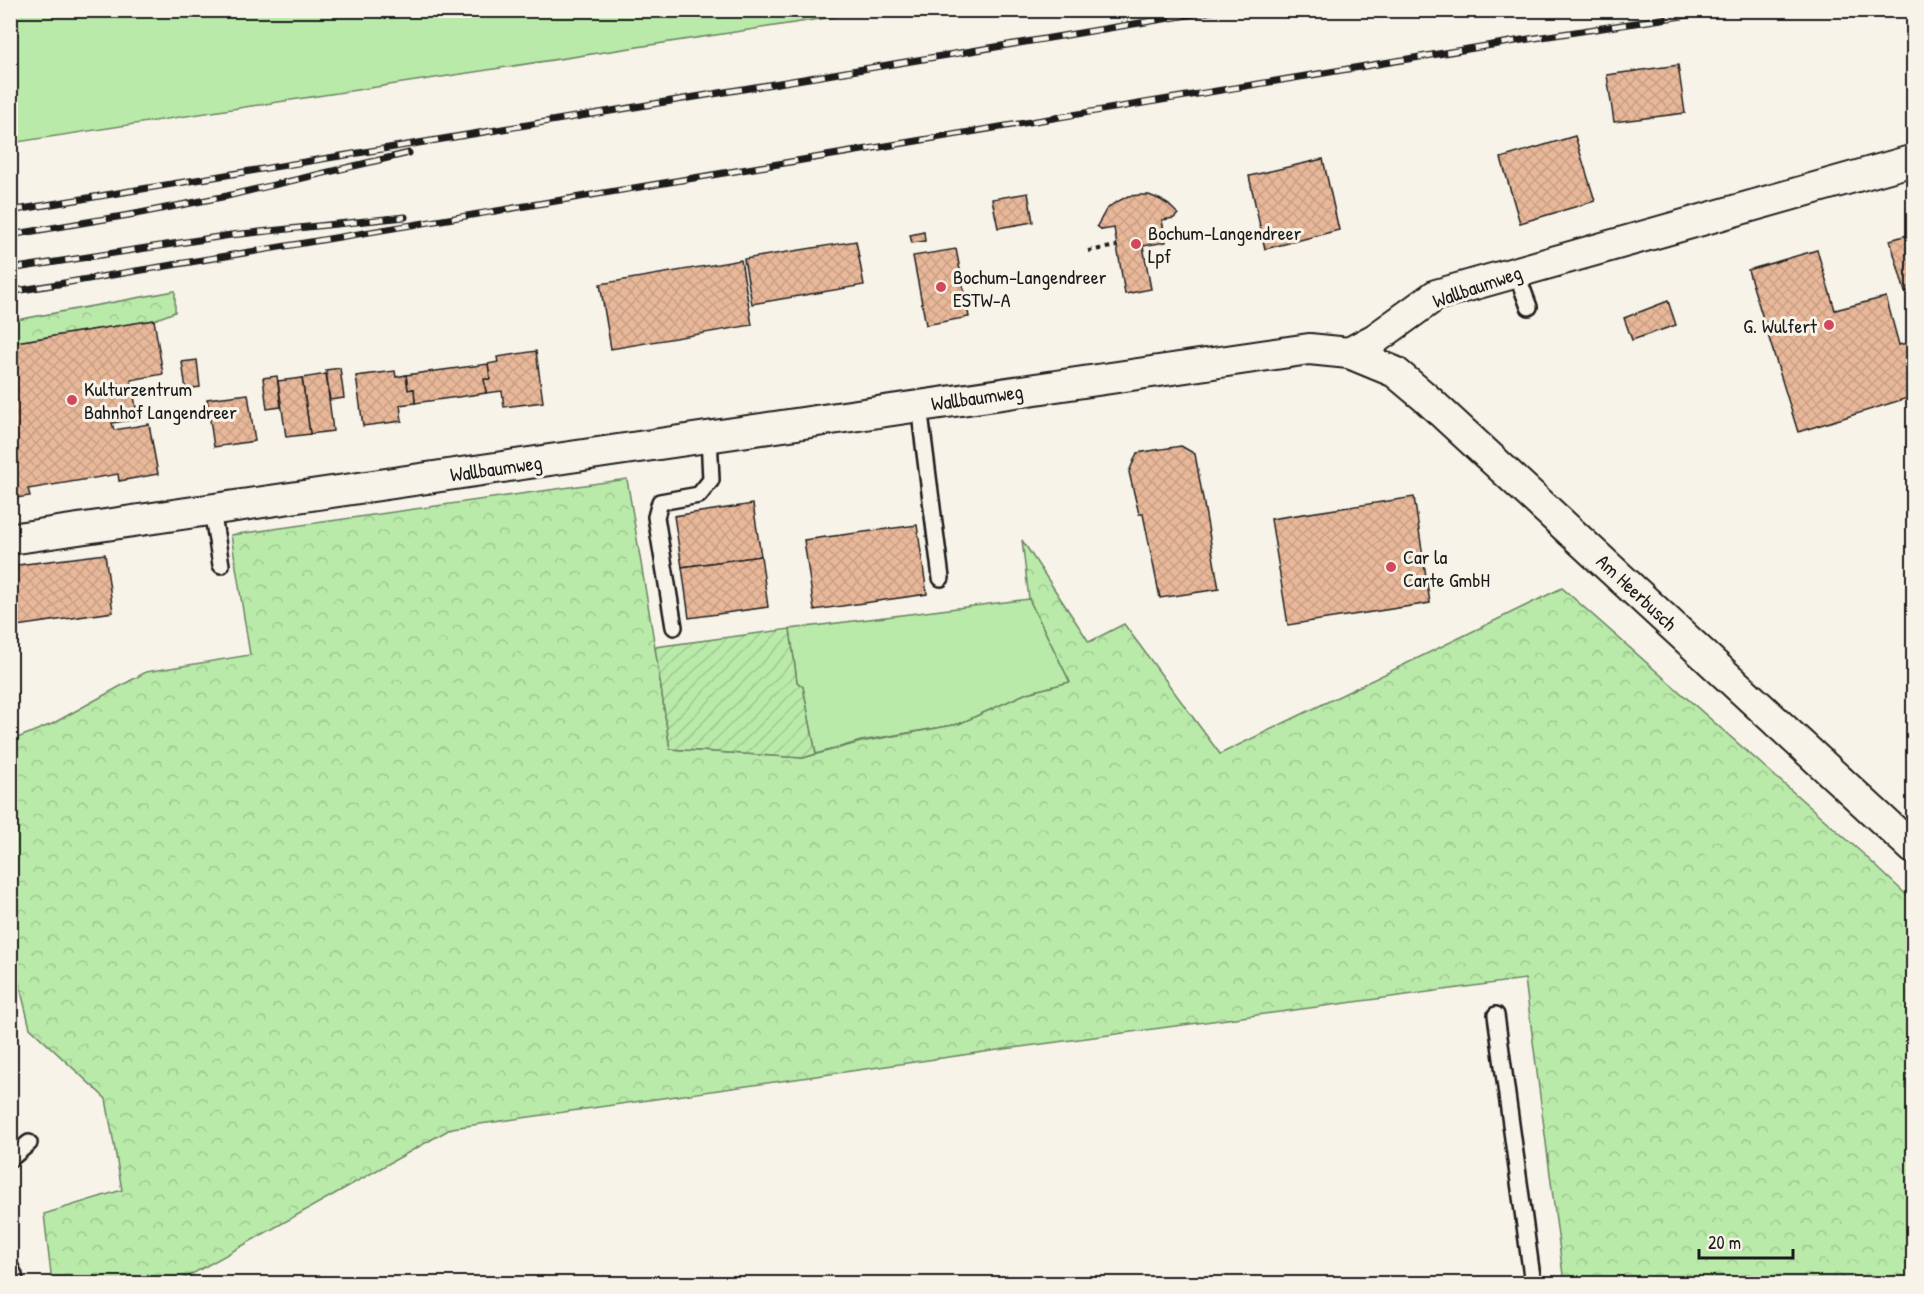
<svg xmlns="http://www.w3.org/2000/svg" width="1924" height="1294" viewBox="0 0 1924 1294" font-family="'Patrick Hand',sans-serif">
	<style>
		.green { fill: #b9eaa9; stroke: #6a8362; stroke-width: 1.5 }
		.forest { fill: url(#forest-crowns); stroke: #6a8362; stroke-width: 1.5 }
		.garden { fill: url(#garden-furrows); stroke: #6a8362; stroke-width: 1.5 }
		.building { fill: url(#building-cross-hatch); stroke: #1c1c1c; stroke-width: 1.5 }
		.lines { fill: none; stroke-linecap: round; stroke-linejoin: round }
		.lane-casing { stroke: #1c1c1c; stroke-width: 20 }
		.street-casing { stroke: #1c1c1c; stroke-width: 34 }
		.path { stroke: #1c1c1c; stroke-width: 4; stroke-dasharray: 4.5 4.5; stroke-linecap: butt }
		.lane { stroke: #f7f3e8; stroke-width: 15 }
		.street { stroke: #f7f3e8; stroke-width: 30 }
		.rail-casing { stroke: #1c1c1c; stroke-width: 7 }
		.rail { stroke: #f7f3e8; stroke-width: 4.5; stroke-dasharray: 14; stroke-linecap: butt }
		.poi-dot { fill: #d1495b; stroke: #f7f3e8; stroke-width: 2 }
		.labels { text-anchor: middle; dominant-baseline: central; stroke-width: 6; stroke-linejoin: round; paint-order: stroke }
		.poi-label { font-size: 20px; fill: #1c1c1c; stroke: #f7f3e8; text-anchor: start }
		.street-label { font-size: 20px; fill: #1c1c1c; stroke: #f7f3e8 }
	</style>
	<defs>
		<pattern id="forest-crowns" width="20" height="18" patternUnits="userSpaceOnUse" patternTransform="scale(1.5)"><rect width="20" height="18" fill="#b9eaa9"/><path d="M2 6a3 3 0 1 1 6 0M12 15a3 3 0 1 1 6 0" fill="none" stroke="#9ec891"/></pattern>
		<pattern id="garden-furrows" width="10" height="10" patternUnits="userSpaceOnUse" patternTransform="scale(1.5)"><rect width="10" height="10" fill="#b9eaa9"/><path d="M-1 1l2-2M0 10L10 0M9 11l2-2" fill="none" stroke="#9ec891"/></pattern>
		<pattern id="building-cross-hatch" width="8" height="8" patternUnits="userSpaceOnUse" patternTransform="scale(1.5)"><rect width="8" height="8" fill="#e9b89a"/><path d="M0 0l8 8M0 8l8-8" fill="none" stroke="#c79e84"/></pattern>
	</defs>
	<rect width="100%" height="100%" fill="#f7f3e8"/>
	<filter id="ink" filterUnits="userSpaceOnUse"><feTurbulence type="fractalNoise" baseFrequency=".0167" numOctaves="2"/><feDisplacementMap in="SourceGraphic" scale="12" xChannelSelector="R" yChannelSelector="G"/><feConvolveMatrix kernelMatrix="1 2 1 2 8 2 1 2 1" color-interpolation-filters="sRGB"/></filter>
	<g filter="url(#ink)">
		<g class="green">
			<path d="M 11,10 L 872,10 L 872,11 L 11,143 Z"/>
			<path d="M 1029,599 L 1070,682 L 1027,693 L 959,724 L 861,741 L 816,754 L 803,687 L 797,682 L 790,629 Z"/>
		</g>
		<g class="forest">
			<path d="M 175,291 L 175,312 L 154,320 L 11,343 L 11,321 Z"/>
			<path d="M 627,479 L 655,647 L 670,749 L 803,758 L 861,742 L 959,724 L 1027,693 L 1070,682 L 1029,599 L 1022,540 L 1089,642 L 1124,624 L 1220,754 L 1562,588 L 1861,852 L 1913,901 L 1913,1283 L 1564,1283 L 1525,979 L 1005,1049 L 452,1128 L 176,1283 L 52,1283 L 44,1214 L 122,1190 L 106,1099 L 30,1028 L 11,950 L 10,741 L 52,724 L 146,672 L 250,655 L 231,535 Z"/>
		</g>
		<path class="garden" d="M 790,629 L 797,682 L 803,687 L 816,754 L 803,758 L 670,749 L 655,647 Z"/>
		<g class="building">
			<path d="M 1678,65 L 1685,113 L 1614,122 L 1607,75 Z"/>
			<path d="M 1575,136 L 1595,201 L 1520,223 L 1501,158 Z"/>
			<path d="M 1323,159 L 1339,230 L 1265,249 L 1249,176 Z"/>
			<path d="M 1028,193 L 1033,222 L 998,228 L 992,199 Z"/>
			<path d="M 1141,195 L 1149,195 L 1161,200 L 1169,205 L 1178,214 L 1174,218 L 1162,220 L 1166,242 L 1143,246 L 1151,289 L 1125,294 L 1114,228 L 1102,230 L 1097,226 L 1106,210 L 1113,204 L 1128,196 Z"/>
			<path d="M 924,232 L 925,241 L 912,243 L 910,235 Z"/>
			<path d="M 1914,233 L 1914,290 L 1905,292 L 1890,240 Z"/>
			<path d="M 856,241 L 864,285 L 752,304 L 744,259 Z"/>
			<path d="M 956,249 L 969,317 L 926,325 L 913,256 Z"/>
			<path d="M 1817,250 L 1835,310 L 1886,297 L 1899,345 L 1914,341 L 1914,396 L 1798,432 L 1748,270 Z"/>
			<path d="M 741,260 L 752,325 L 611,349 L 600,284 Z"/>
			<path d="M 1668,301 L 1676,325 L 1632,340 L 1624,318 Z"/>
			<path d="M 154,320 L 163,374 L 131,380 L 138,419 L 112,423 L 114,430 L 149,424 L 158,474 L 119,481 L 118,474 L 28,489 L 30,496 L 10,499 L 10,343 Z"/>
			<path d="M 536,351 L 543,402 L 504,407 L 502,391 L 486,393 L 484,379 L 490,379 L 488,364 L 498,362 L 497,357 Z"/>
			<path d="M 197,360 L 200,387 L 186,389 L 182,362 Z"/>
			<path d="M 488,364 L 490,379 L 484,379 L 486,393 L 415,403 L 414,389 L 408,390 L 406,375 Z"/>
			<path d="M 340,368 L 344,398 L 330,400 L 326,370 Z"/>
			<path d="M 395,371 L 396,377 L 406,375 L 408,390 L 414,389 L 415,403 L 400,405 L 402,421 L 363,426 L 356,376 Z"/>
			<path d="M 326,374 L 333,431 L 310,434 L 302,378 Z"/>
			<path d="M 277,376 L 281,407 L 267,409 L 263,378 Z"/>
			<path d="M 302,378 L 310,434 L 286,437 L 278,381 Z"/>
			<path d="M 248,394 L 255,441 L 214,447 L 207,399 Z"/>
			<path d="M 1181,446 L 1195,454 L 1219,589 L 1160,598 L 1143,514 L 1139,514 L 1129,472 L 1137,453 Z"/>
			<path d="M 1414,497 L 1430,603 L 1288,625 L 1271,519 Z"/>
			<path d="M 753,504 L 761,556 L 682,567 L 674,516 Z"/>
			<path d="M 917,525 L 927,594 L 814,610 L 804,540 Z"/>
			<path d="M 105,554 L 113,612 L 10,627 L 10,566 Z"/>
			<path d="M 761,556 L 768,607 L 689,618 L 682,567 Z"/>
		</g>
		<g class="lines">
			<defs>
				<g id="lane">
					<path d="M 1516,272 L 1529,307"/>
					<path d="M 919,406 L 941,578"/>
					<path d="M 212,510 L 221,565"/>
					<path d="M 674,627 L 656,517 L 660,502 L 699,495 L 711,480 L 709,436"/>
					<path d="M 1496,1015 L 1533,1284"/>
					<path d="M 10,1159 L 29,1143"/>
					<path d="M 10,1267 L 14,1275 L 15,1284"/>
				</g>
				<g id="street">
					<path d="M 1349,353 L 1395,372 L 1426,398 L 1914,849"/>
					<path d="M 10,539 L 1309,349 L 1349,353 L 1375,339 L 1436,295 L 1914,160"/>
				</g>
			</defs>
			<use href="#lane" class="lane-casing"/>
			<use href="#street" class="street-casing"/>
			<path class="path" d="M 1088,251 L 1117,246"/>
			<use href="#lane" class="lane"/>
			<use href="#street" class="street"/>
			<defs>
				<g id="rail">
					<path d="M 10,211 L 1218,10"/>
					<path d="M 10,235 L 135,214 L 227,196 L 409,153"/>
					<path d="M 10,269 L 231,235 L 405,217"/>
					<path d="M 10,292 L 1522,40 L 1722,10"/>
				</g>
			</defs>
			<use href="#rail" class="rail-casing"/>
			<use href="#rail" class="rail"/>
		</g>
	</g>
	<g class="poi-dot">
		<circle cx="1136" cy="244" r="6"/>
		<circle cx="941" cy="287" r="6"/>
		<circle cx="1829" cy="325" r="6"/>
		<circle cx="72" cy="400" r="6"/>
		<circle cx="1391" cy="567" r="6"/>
	</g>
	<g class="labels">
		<g class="poi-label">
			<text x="1148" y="232">Bochum-Langendreer<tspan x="1148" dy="23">Lpf</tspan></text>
			<text x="953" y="276">Bochum-Langendreer<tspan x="953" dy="23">ESTW-A</tspan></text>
			<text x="1817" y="325" text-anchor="end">G. Wulfert</text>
			<text x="84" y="388">Kulturzentrum<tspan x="84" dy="23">Bahnhof Langendreer</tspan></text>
			<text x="1403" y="556">Car la<tspan x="1403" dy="23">Carte GmbH</tspan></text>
		</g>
		<g class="street-label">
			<text transform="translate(1477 286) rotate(-19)">Wallbaumweg</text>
			<text transform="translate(977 397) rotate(-8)">Wallbaumweg</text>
			<text transform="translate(496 468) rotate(-8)">Wallbaumweg</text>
			<text transform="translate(1637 592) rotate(43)">Am Heerbusch</text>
		</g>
	</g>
	<rect width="1924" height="1294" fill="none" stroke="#f7f3e8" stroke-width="36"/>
	<rect x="18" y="18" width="1888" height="1258" fill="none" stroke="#1c1c1c" stroke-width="2" filter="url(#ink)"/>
	<path d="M1699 1249v9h94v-9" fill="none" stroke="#1c1c1c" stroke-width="3"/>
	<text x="1708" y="1249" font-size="18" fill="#1c1c1c" stroke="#f7f3e8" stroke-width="4.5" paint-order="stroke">20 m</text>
</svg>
